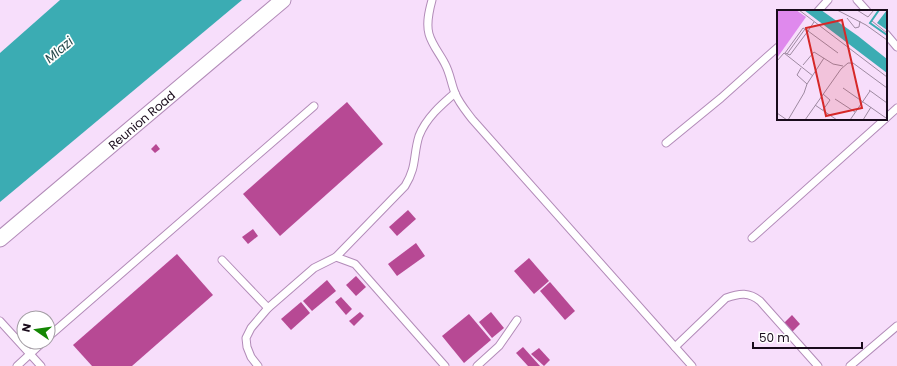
<svg xmlns="http://www.w3.org/2000/svg" width="897" height="366" viewBox="0 0 897 366" font-family="Poppins,sans-serif">
	<style>
		.water { fill: #3bacb3 }
		.building { fill: #b74994 }
		.lines { fill: none; stroke-linecap: round; stroke-linejoin: round }
		.service-casing { stroke: #b28bb8; stroke-width: 9 }
		.minor-casing { stroke: #b28bb8; stroke-width: 17 }
		.service { stroke: #fff; stroke-width: 7 }
		.minor { stroke: #fff; stroke-width: 15 }
		.labels { text-anchor: middle; dominant-baseline: central; stroke-width: 3.5; stroke-linejoin: round; paint-order: stroke }
		.street-label { font-size: 12px; fill: #190b1b; stroke: #fff }
		.water-label { font-size: 13px; font-style: italic; fill: #294a4d; stroke: #fff }
		.inset-river { fill: none; stroke: #3bacb3; stroke-width: 2 }
		.inset-road { fill: none; stroke: #9e8aa1; stroke-width: 1 }
		.view { fill: #d62828; fill-opacity: 0.15; stroke: #d62828; stroke-width: 2 }
		.inset-edge { fill: none; stroke: #190b1b; stroke-width: 2 }
	</style>
	<rect width="100%" height="100%" fill="#f7defb"/>
	<path class="water" d="M 60,0 L 242,0 L 0,202 L 0,53 Z"/>
	<g class="building">
		<path d="M 347,102 L 383,144 L 280,236 L 243,194 Z"/>
		<path d="M 156,144 L 160,149 L 155,153 L 151,149 Z"/>
		<path d="M 408,210 L 416,219 L 397,236 L 389,227 Z"/>
		<path d="M 253,229 L 258,236 L 248,244 L 242,237 Z"/>
		<path d="M 416,243 L 425,256 L 397,276 L 388,264 Z"/>
		<path d="M 177,254 L 213,295 L 132,366 L 92,366 L 73,345 Z"/>
		<path d="M 529,258 L 549,281 L 534,294 L 514,271 Z"/>
		<path d="M 356,276 L 366,287 L 356,296 L 346,285 Z"/>
		<path d="M 327,280 L 336,291 L 312,311 L 303,301 Z"/>
		<path d="M 550,282 L 575,311 L 565,320 L 540,291 Z"/>
		<path d="M 341,297 L 352,309 L 346,315 L 335,302 Z"/>
		<path d="M 301,302 L 310,313 L 291,330 L 281,319 Z"/>
		<path d="M 360,312 L 364,316 L 354,326 L 349,321 Z"/>
		<path d="M 491,312 L 504,328 L 492,338 L 479,322 Z"/>
		<path d="M 469,314 L 491,340 L 464,363 L 442,336 Z"/>
		<path d="M 792,315 L 800,324 L 792,332 L 784,323 Z"/>
		<path d="M 523,347 L 540,366 L 528,366 L 516,353 Z"/>
		<path d="M 539,348 L 550,360 L 544,366 L 531,354 Z"/>
	</g>
	<g class="lines">
		<defs>
			<g id="service">
				<path d="M 432,0 C 429,11 426,23 429,34 C 432,45 440,54 445,64 C 450,73 451,83 455,93 C 459,103 466,111 472,119 L 692,366"/>
				<path d="M 857,0 L 867,11"/>
				<path d="M 818,11 L 828,0"/>
				<path d="M 886,34 L 897,47"/>
				<path d="M 886,118 L 897,108"/>
				<path d="M 666,143 L 721,98 L 778,47"/>
				<path d="M 752,238 L 885,119"/>
				<path d="M 336,257 L 355,264 L 445,366"/>
				<path d="M 222,260 L 268,308"/>
				<path d="M 0,321 L 41,366"/>
				<path d="M 48,337 L 314,106"/>
				<path d="M 675,347 L 726,298 C 740,293 749,292 760,301 L 818,366"/>
				<path d="M 17,366 L 43,342"/>
				<path d="M 258,366 L 251,357 L 247,347 L 246,338 L 251,328 L 268,308 L 314,268 L 336,257 L 405,186 C 417,167 413,155 419,136 C 426,118 441,105 455,93"/>
				<path d="M 477,366 L 499,346 L 517,320"/>
				<path d="M 850,366 L 897,326"/>
			</g>
			<g id="minor">
				<path id="s1" d="M 0,239 L 283,0"/>
			</g>
		</defs>
		<use href="#service" class="service-casing"/>
		<use href="#minor" class="minor-casing"/>
		<use href="#service" class="service"/>
		<use href="#minor" class="minor"/>
	</g>
	<g class="labels">
		<g class="street-label">
			<text stroke="none"><textPath href="#s1" startOffset="185">Reunion Road</textPath></text>
		</g>
		<g class="water-label">
			<text transform="translate(59 50) rotate(-40)">Mlazi</text>
		</g>
	</g>
	<g transform="translate(777 10)">
		<rect width="110" height="110" fill="#f7defb"/>
		<path d="M 0,0 L 19,0 L 29,7 L 0,48 Z" fill="#df89ed"/>
		<path d="M 27,0 L 44,0 L 81,26 L 110,49 L 110,63 ZM 110,0 L 110,20 L 100,13 Z" fill="#3bacb3"/>
		<path class="inset-river" d="M 102,0 L 93,13 L 110,25"/>
		<path class="inset-road" d="M 22,0 L 110,67M 60,0 L 89,15 L 110,30M 80,0 L 91,7 L 97,0M 70,8 L 78,18 L 82,17 L 83,11M 95,11 L 110,23M 37,12 L 31,21 L 13,45 L 8,43 L 26,18 L 31,21 L 61,43M 10,44 L 28,19M 0,51 L 7,43 L 36,66M 26,55 L 37,42 L 56,54 L 66,56M 24,58 L 20,65 L 30,74 L 47,48M 66,78 L 109,108M 92,80 L 110,93M 46,84 L 53,90 L 46,100M 58,89 L 78,102M 38,95 L 60,110M 0,103 L 10,110M 11,110 L 27,83 L 30,74M 28,110 L 64,59 L 71,53 L 76,53 L 110,78M 73,110 L 93,81M 86,110 L 94,97"/>
		<path class="view" d="M 65,10 L 85,98 L 49,106 L 29,18 Z"/>
		<rect width="110" height="110" class="inset-edge"/>
	</g>
	<g transform="translate(36 330) rotate(283)"><circle r="19" fill="#ffffff" stroke="#a39da4"/>
	<path d="M0-3L7 15L0 10L-7 15Z" fill="#148703"/>
	<text y="-6" font-size="11" font-weight="bold" text-anchor="middle" fill="#190b1b">N</text>
	</g>
	<path d="M753 342v6h109v-6" fill="none" stroke="#190b1b" stroke-width="2"/>
	<text x="759" y="342" font-size="12" fill="#190b1b" stroke="#ffffff" stroke-width="3" paint-order="stroke">50 m</text>
</svg>
